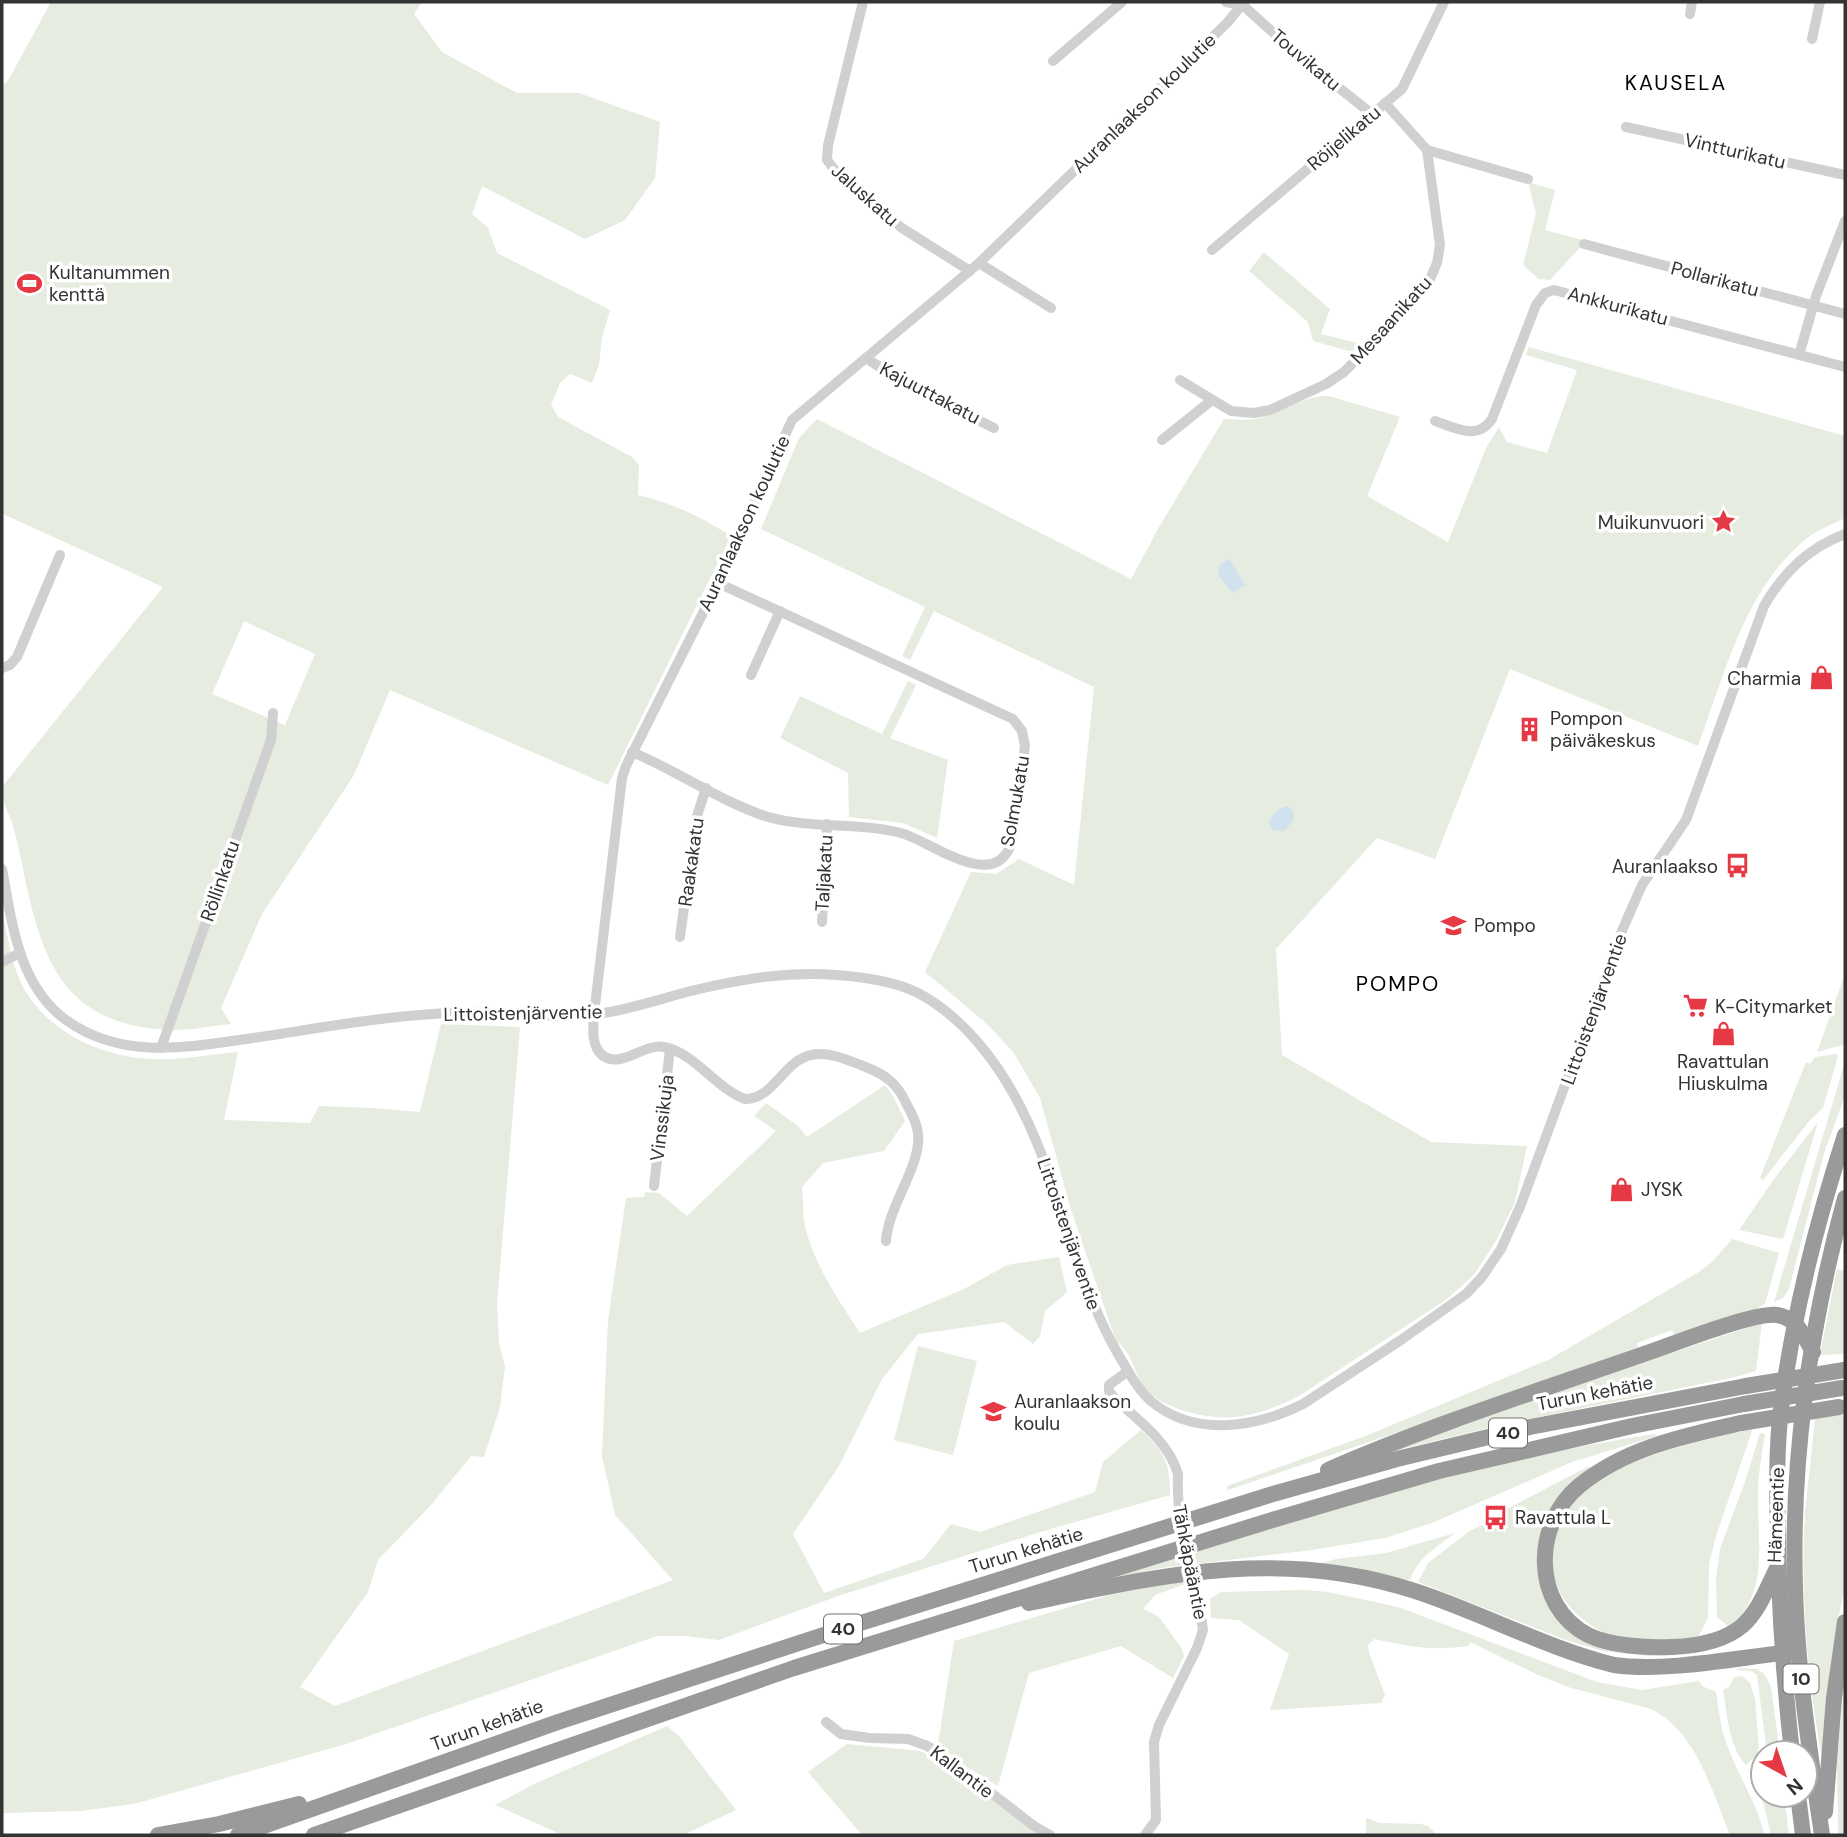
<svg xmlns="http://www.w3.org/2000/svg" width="1847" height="1837" viewBox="0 0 1847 1837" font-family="'DM Sans',sans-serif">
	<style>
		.green { fill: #e6ecdf; fill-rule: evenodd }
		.water { fill: #cfe2ee }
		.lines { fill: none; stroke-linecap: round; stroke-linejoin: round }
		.minor { stroke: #d0d0d0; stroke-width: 10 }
		.highway { stroke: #9a9a9a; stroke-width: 16 }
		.minor-bridge { stroke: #d0d0d0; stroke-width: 10 }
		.highway-bridge { stroke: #9a9a9a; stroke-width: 16 }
		.labels { text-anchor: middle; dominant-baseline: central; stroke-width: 7; stroke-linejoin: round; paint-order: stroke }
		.shield { fill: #fff; stroke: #707070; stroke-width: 2 }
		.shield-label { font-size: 18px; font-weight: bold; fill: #333 }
		.street-label { font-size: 19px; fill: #333; stroke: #fff }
		.poi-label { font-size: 19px; fill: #333; stroke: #fff; text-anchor: start }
		.neighbourhood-label { font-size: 21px; letter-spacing: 2px; fill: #000; stroke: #fff }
	</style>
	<rect width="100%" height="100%" fill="#fff"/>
	<g class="green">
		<path d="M 51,2 L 422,2 L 414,14 L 442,52 L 517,93 L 579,93 L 660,122 L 655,178 L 625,220 L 585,239 L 482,186 L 472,214 L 488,228 L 497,253 L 610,310 L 602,337 L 599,365 L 592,383 L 570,374 L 560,383 L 551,405 L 558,417 L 632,457 L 639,465 L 638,495 C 674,504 700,516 731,536 L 608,785 L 390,690 L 354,775 L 262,914 L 221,1008 L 231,1024 C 212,1026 191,1030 172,1030 C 61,1026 41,958 22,864 C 19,850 16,836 12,822 C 7,809 2,802 2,787 L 163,587 L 3,514 L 2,515 L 2,87 L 9,79 ZM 244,621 L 315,654 L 285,725 L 212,694 Z"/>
		<path d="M 1528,182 L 1555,190 L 1545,230 L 1586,241 L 1550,280 L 1539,279 L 1523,265 L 1536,213 Z"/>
		<path d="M 1264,252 L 1330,309 L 1321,334 L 1362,344 L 1356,353 L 1313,341 L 1308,322 L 1249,271 Z"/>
		<path d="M 1529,347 L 1845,436 L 1845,518 C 1833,524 1818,530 1807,538 C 1745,588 1725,673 1698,746 L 1510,669 L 1435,859 L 1377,838 L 1276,949 L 1282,1055 L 1431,1142 L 1527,1146 L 1515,1202 L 1497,1239 L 1474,1275 L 1447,1299 L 1299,1396 C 1259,1416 1229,1424 1185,1411 C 1172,1407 1157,1401 1147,1390 C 1133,1374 1134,1354 1116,1341 L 1071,1210 L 1040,1098 L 1014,1053 L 986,1023 L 925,972 L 971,872 L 996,874 L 1019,859 L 1074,885 L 1094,687 L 934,611 L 910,660 L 902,656 L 925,607 L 761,529 L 799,438 L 817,419 L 1131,579 L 1158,529 L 1224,419 C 1238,420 1251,421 1264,417 C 1286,410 1306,395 1329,396 L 1400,417 L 1367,496 L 1448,542 L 1487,446 L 1499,427 L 1507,442 L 1547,453 L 1577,370 L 1526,355 Z"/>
		<path d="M 908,681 L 916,685 L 890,738 L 948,760 L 937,838 L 903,823 L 849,817 L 848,773 L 780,738 L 800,696 L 882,734 Z"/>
		<path d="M 2,912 C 8,936 11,963 22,985 C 47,1033 105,1059 157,1059 C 184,1060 212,1054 238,1052 L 224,1120 L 310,1123 L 319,1106 L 373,1108 L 420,1112 L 441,1024 L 520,1027 L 497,1304 L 499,1343 L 505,1367 L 500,1407 L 484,1457 L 471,1456 L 431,1505 L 378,1560 L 368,1592 L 300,1687 L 335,1706 L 673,1580 L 615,1515 L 602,1456 L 608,1320 L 626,1198 L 644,1197 L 645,1192 L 659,1193 L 687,1216 L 776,1131 L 754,1116 L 766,1103 L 798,1126 L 807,1137 L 885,1085 L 894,1098 L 905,1121 L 884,1151 L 823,1163 L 802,1187 C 803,1198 803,1209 804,1220 C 811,1261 838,1299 860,1333 L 964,1289 L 1007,1265 L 1059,1257 L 1067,1292 L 1045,1311 L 1040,1336 L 1033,1344 L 1004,1322 L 918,1334 L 882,1379 L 839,1466 L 793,1534 L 824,1593 L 923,1559 L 951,1524 L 980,1532 L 1095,1492 L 1103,1462 L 1141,1430 C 1165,1454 1170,1461 1170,1495 L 1037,1533 L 838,1596 L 719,1640 L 686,1636 L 657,1636 L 346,1744 L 134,1804 L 80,1811 L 2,1813 Z"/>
		<path d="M 1845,974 L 1845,1039 L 1843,1045 L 1817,1052 Z"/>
		<path d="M 1836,1054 L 1838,1056 L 1823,1108 L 1810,1120 L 1763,1180 L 1760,1178 L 1806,1062 L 1810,1064 L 1815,1057 Z"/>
		<path d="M 1845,1061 L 1845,1096 L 1824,1153 L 1789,1289 L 1783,1298 L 1774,1302 Z"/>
		<path d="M 1818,1122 L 1783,1239 L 1739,1230 L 1774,1179 Z"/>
		<path d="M 1732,1239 L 1779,1253 L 1765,1304 C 1738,1320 1704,1324 1674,1335 L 1672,1330 L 1637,1343 L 1638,1347 L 1566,1375 L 1228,1490 L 1227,1486 L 1368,1435 L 1550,1359 L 1699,1272 L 1714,1260 Z"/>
		<path d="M 1837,1269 L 1845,1271 L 1845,1354 L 1820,1355 Z"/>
		<path d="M 1762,1323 L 1756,1371 L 1735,1377 L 1505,1424 L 1389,1452 L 1505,1408 Z"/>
		<path d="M 918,1346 L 977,1361 L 953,1455 L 894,1440 Z"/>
		<path d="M 1845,1414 L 1845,1586 L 1839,1615 L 1824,1769 C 1808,1686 1800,1600 1805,1514 C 1808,1482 1812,1450 1815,1418 Z"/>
		<path d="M 1753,1428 L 1716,1536 L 1709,1564 L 1708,1618 L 1698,1637 C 1674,1639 1648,1644 1624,1639 C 1554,1623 1525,1546 1579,1495 C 1625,1454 1696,1444 1753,1428 Z"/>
		<path d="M 1760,1433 L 1765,1434 C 1762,1454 1758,1474 1758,1494 C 1757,1541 1770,1595 1729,1627 L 1717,1617 L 1716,1580 L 1720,1549 L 1746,1479 Z"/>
		<path d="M 1655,1434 L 1657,1436 L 1572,1462 L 1432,1523 L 1385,1538 L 1312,1550 L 1160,1568 L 1098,1583 L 1099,1580 C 1282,1525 1466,1462 1655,1434 Z"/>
		<path d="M 1589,1466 L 1592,1471 L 1576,1481 L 1540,1562 L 1578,1634 L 1690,1650 L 1690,1654 L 1649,1656 L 1603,1651 L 1566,1640 L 1418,1582 L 1428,1563 L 1471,1530 L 1506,1515 L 1505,1510 Z"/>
		<path d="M 1455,1533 C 1437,1547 1418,1557 1410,1580 L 1316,1565 L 1336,1559 L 1386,1553 Z"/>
		<path d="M 1185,1577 L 1185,1584 L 1155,1595 L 1143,1609 L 1159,1617 L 1182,1649 L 1184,1656 L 1173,1678 L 1121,1646 L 1029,1673 L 998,1786 L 964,1765 L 938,1744 L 954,1641 L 1106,1596 Z"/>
		<path d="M 1306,1590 L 1328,1592 L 1398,1607 L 1597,1682 L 1642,1690 L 1699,1681 L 1702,1686 L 1716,1692 C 1719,1712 1721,1732 1729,1750 C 1740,1780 1758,1804 1764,1835 L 1730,1835 C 1712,1791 1696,1731 1651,1709 L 1568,1687 L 1536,1674 L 1470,1642 L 1468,1646 C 1429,1651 1412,1647 1374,1639 L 1368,1645 L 1369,1653 L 1385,1695 L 1381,1703 L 1270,1710 L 1289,1654 L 1239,1620 L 1211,1618 L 1210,1599 L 1221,1592 Z"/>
		<path d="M 1845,1667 L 1845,1835 L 1838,1835 L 1837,1763 Z"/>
		<path d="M 1737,1668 L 1758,1669 L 1765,1675 L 1771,1687 L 1780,1753 L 1767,1753 L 1757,1675 L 1751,1671 L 1737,1670 Z"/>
		<path d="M 1742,1676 L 1750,1683 L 1755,1699 L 1759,1748 L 1756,1756 L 1746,1765 C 1729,1748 1727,1713 1723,1690 L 1729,1687 L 1734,1677 Z"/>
		<path d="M 667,1726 L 679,1736 L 736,1810 L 683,1835 L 563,1835 L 495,1805 L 534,1784 Z"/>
		<path d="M 847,1744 L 920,1751 L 946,1765 L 1038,1835 L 862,1835 L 808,1772 Z"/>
		<path d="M 1763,1763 L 1763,1795 L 1784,1795 L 1789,1835 L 1771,1835 L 1764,1805 L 1750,1774 Z"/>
		<path d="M 1366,1818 L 1380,1823 L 1421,1824 L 1428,1826 L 1437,1835 L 1366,1835 Z"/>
	</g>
	<g class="water">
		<path d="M 1230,559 L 1245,585 L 1233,593 L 1218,575 L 1220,564 Z"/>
		<path d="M 1288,806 L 1293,811 L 1294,820 L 1284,831 L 1272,830 L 1269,821 C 1273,814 1279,807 1288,806 Z"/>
	</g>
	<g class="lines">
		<g class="minor">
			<path d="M 863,2 L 828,145 L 827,160 L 837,173 L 902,228 L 970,271"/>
			<path d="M 1226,2 L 1242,5 L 1247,9 L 1299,56 L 1372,114"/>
			<path d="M 1690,14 L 1692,2"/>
			<path d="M 1812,39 L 1820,2"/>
			<path d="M 1053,61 L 1122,2"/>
			<path d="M 1626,127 L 1845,175"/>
			<path d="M 1427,150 L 1528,179"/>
			<path d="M 1584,244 L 1845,314"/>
			<path d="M 1212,250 L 1402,89 L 1444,2"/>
			<path d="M 979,263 L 1051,308"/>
			<path d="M 1799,355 L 1816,296 L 1845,221"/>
			<path d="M 866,358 L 904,383 L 994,428"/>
			<path d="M 1180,380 L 1231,411 L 1254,413 L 1270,410 L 1326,384 L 1344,372 L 1371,345 L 1430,279 L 1437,263 L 1440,245 L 1427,150 L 1385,103"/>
			<path d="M 1435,421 C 1456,428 1477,441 1492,419 L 1536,305 L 1545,293 L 1554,290 L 1845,367"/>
			<path d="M 1162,440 L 1212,400"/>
			<path d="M 2,668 L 10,665 L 17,657 L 60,555"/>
			<path d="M 751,675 L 780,611"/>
			<path d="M 632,752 C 678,771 721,802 768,817 C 811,829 858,822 901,833 C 931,841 996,895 1012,841 L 1025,746 L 1022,731 L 1013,719 L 718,583"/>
			<path d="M 2,869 C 12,922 18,985 66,1020 C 123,1061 189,1047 253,1038 C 308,1030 364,1019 420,1015 C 448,1013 476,1012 504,1013 C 535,1015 566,1018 597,1014 C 630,1010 662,998 695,990 C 742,979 788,971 837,975 C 864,977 894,981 918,993 C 965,1018 1000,1065 1023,1112 C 1062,1190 1074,1278 1118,1354 C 1128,1371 1137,1389 1152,1402 C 1196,1438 1257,1427 1303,1404 L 1401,1340 L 1466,1294 L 1482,1277 L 1501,1249 L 1520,1207 L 1621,933 L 1642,885 L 1686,820 L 1764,606 C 1784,572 1808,548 1845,534"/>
			<path d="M 822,922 L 827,824"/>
			<path d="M 680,937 L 696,819 L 706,788"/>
			<path d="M 2,962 L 20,953"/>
			<path d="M 161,1048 L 271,740 L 273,713"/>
			<path d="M 654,1186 L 670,1049"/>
			<path d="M 886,1241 C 888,1206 922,1165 918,1133 C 917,1122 911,1113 906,1103 C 898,1085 886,1075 868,1068 C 850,1061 830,1051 811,1055 C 783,1061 774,1099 745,1099 C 715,1088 695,1053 664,1047 C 643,1043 621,1070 602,1055 C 591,1046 593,1027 594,1014 L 622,778 L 626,766 L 718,583 L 792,420 L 979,263 L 1227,23 L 1244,2"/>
			<path d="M 1128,1371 L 1109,1385 L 1109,1391 L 1114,1398 C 1138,1420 1169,1442 1178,1474"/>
			<path d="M 826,1722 L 841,1734 L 870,1738 L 908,1739 L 925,1745 L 938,1752 L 1034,1826 L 1050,1835"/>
			<path d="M 1145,1835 L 1156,1820 L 1154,1742 L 1159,1725 L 1197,1648 L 1203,1630 L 1201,1617"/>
		</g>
		<g class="highway">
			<path d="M 1741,1423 C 1684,1436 1625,1448 1579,1486 C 1533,1524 1531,1605 1588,1635 C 1610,1646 1647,1648 1672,1647 C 1696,1646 1723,1642 1742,1626 C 1759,1611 1767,1588 1777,1568"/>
			<path d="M 1328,1470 C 1431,1425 1538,1391 1644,1354 C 1671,1345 1753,1312 1777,1315 C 1797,1318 1804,1336 1813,1352"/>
			<path d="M 1029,1603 C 1162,1575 1281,1547 1415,1591 C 1482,1613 1546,1648 1614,1665 C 1664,1672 1731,1659 1782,1653 L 1798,1647"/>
			<path d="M 1792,1753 C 1784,1681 1779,1609 1778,1536 C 1777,1494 1776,1451 1781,1409 C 1793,1315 1816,1224 1845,1135"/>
			<path d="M 1798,1795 L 1803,1835"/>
			<path d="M 1825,1812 L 1834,1698 L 1845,1622"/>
			<path d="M 158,1835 L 219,1824 L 299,1804"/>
			<path d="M 238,1835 L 558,1722 L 851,1626 L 1273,1494 L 1397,1459 L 1530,1427 L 1746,1386"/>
			<path d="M 314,1835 L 794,1668 L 1269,1521 L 1439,1471 L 1632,1426 L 1744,1404"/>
			<path d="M 1822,1835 C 1810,1753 1797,1670 1795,1587 C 1791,1457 1811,1323 1845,1198"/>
		</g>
		<path class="minor-bridge" d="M 1178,1474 C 1176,1517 1189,1576 1201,1617"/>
		<g class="highway-bridge">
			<path d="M 1746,1386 L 1844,1370"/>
			<path d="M 1744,1404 L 1842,1388"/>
			<path d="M 1741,1423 L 1839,1407"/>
		</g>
	</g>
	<defs>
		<symbol id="stadium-bare" viewBox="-9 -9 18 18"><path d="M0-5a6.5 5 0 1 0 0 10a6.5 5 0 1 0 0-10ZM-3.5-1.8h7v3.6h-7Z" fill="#e63946" stroke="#fff" stroke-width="2.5" paint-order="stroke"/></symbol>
		<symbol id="sight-bare" viewBox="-9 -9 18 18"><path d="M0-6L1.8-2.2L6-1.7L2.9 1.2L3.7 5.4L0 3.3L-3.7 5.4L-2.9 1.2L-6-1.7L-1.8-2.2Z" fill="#e63946" stroke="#fff" stroke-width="2.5" paint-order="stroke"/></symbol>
		<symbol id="shop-bare" viewBox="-9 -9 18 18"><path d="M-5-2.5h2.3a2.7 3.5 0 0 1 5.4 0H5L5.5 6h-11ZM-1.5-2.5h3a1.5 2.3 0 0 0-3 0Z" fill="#e63946" stroke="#fff" stroke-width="2.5" paint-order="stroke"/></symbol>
		<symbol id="building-bare" viewBox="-9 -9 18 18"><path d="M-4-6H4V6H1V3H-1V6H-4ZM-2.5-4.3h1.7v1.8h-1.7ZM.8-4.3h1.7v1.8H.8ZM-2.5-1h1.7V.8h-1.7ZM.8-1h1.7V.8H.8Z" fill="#e63946" stroke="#fff" stroke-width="2.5" paint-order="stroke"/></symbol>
		<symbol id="bus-bare" viewBox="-9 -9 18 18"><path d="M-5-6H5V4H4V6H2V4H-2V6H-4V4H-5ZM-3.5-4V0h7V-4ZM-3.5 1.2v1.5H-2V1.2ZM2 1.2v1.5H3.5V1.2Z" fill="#e63946" stroke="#fff" stroke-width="2.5" paint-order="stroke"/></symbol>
		<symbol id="school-bare" viewBox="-9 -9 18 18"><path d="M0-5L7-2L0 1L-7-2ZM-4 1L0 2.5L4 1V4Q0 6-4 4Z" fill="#e63946" stroke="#fff" stroke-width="2.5" paint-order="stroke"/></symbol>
		<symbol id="supermarket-bare" viewBox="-9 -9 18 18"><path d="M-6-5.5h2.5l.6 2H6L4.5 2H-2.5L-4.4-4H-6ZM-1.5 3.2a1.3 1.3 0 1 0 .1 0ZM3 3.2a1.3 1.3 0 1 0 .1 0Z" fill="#e63946" stroke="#fff" stroke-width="2.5" paint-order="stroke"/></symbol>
	</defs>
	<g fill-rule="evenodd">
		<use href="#stadium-bare" x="12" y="266" width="35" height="35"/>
		<use href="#sight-bare" x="1706" y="504" width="35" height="35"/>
		<use href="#shop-bare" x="1804" y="660" width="35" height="35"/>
		<use href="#building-bare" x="1512" y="712" width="35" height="35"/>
		<use href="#bus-bare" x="1720" y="848" width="35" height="35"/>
		<use href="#school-bare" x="1436" y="908" width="35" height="35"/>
		<use href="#supermarket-bare" x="1678" y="988" width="35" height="35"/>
		<use href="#shop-bare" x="1706" y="1016" width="35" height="35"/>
		<use href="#shop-bare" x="1604" y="1172" width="35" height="35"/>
		<use href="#school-bare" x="976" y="1394" width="35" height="35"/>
		<use href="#bus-bare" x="1478" y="1500" width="35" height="35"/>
	</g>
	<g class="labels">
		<g class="shield">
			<rect x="1489" y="1418.5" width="38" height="29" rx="5"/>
			<rect x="824" y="1614.5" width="38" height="29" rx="5"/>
			<rect x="1783.5" y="1664.5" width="35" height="29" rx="5"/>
		</g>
		<g class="shield-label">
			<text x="1508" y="1433">40</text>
			<text x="843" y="1629">40</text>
			<text x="1801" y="1679">10</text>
		</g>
		<g class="street-label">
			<text transform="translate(1306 60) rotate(40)">Touvikatu</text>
			<text transform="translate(1144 103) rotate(-44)">Auranlaakson koulutie</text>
			<text transform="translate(1344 138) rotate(-40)">Röijelikatu</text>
			<text transform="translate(1735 151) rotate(13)">Vintturikatu</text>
			<text transform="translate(865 195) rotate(42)">Jaluskatu</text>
			<text transform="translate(1715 279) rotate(15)">Pollarikatu</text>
			<text transform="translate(1618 306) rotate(15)">Ankkurikatu</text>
			<text transform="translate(1391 320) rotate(-48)">Mesaanikatu</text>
			<text transform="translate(930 393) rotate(28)">Kajuuttakatu</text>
			<text transform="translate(744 523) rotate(-65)">Auranlaakson koulutie</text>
			<text transform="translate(1015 801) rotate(-80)">Solmukatu</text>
			<text transform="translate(691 862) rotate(-82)">Raakakatu</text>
			<text transform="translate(824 873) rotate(-87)">Taljakatu</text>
			<text transform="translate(220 881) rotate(-71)">Röllinkatu</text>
			<text transform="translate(1594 1009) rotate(-70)">Littoistenjärventie</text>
			<text transform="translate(523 1013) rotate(-1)">Littoistenjärventie</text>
			<text transform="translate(662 1118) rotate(-83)">Vinssikuja</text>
			<text transform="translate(1069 1234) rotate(71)">Littoistenjärventie</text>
			<text transform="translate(1595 1393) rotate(-11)">Turun kehätie</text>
			<text transform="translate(1776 1515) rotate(-88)">Hämeentie</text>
			<text transform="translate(1026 1550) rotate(-17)">Turun kehätie</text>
			<text transform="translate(1190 1562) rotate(79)">Tähkäpääntie</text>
			<text transform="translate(487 1725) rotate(-20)">Turun kehätie</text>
			<text transform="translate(962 1772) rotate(37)">Kallantie</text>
		</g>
		<g class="poi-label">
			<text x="49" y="272">Kultanummen<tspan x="49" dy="22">kenttä</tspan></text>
			<text x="1704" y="522" text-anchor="end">Muikunvuori</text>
			<text x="1801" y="678" text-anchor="end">Charmia</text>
			<text x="1550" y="718">Pompon<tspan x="1550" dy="22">päiväkeskus</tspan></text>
			<text x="1718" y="866" text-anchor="end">Auranlaakso</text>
			<text x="1474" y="925">Pompo</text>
			<text x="1715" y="1006">K-Citymarket</text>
			<text x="1723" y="1061" text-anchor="middle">Ravattulan<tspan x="1723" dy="22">Hiuskulma</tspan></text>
			<text x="1641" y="1189">JYSK</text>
			<text x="1014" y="1401">Auranlaakson<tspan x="1014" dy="22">koulu</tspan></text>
			<text x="1515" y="1517">Ravattula L</text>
		</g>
		<g class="neighbourhood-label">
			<text x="1676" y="83">KAUSELA</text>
			<text x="1398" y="984">POMPO</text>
		</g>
	</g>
	<rect width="1847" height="1837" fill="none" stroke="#333333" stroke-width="7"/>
	<g transform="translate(1784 1774) rotate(140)"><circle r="33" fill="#ffffff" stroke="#adadad" stroke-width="2"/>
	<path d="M0-5L12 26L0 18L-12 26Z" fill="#e63946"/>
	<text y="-10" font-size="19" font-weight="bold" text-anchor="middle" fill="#333333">N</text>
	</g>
</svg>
